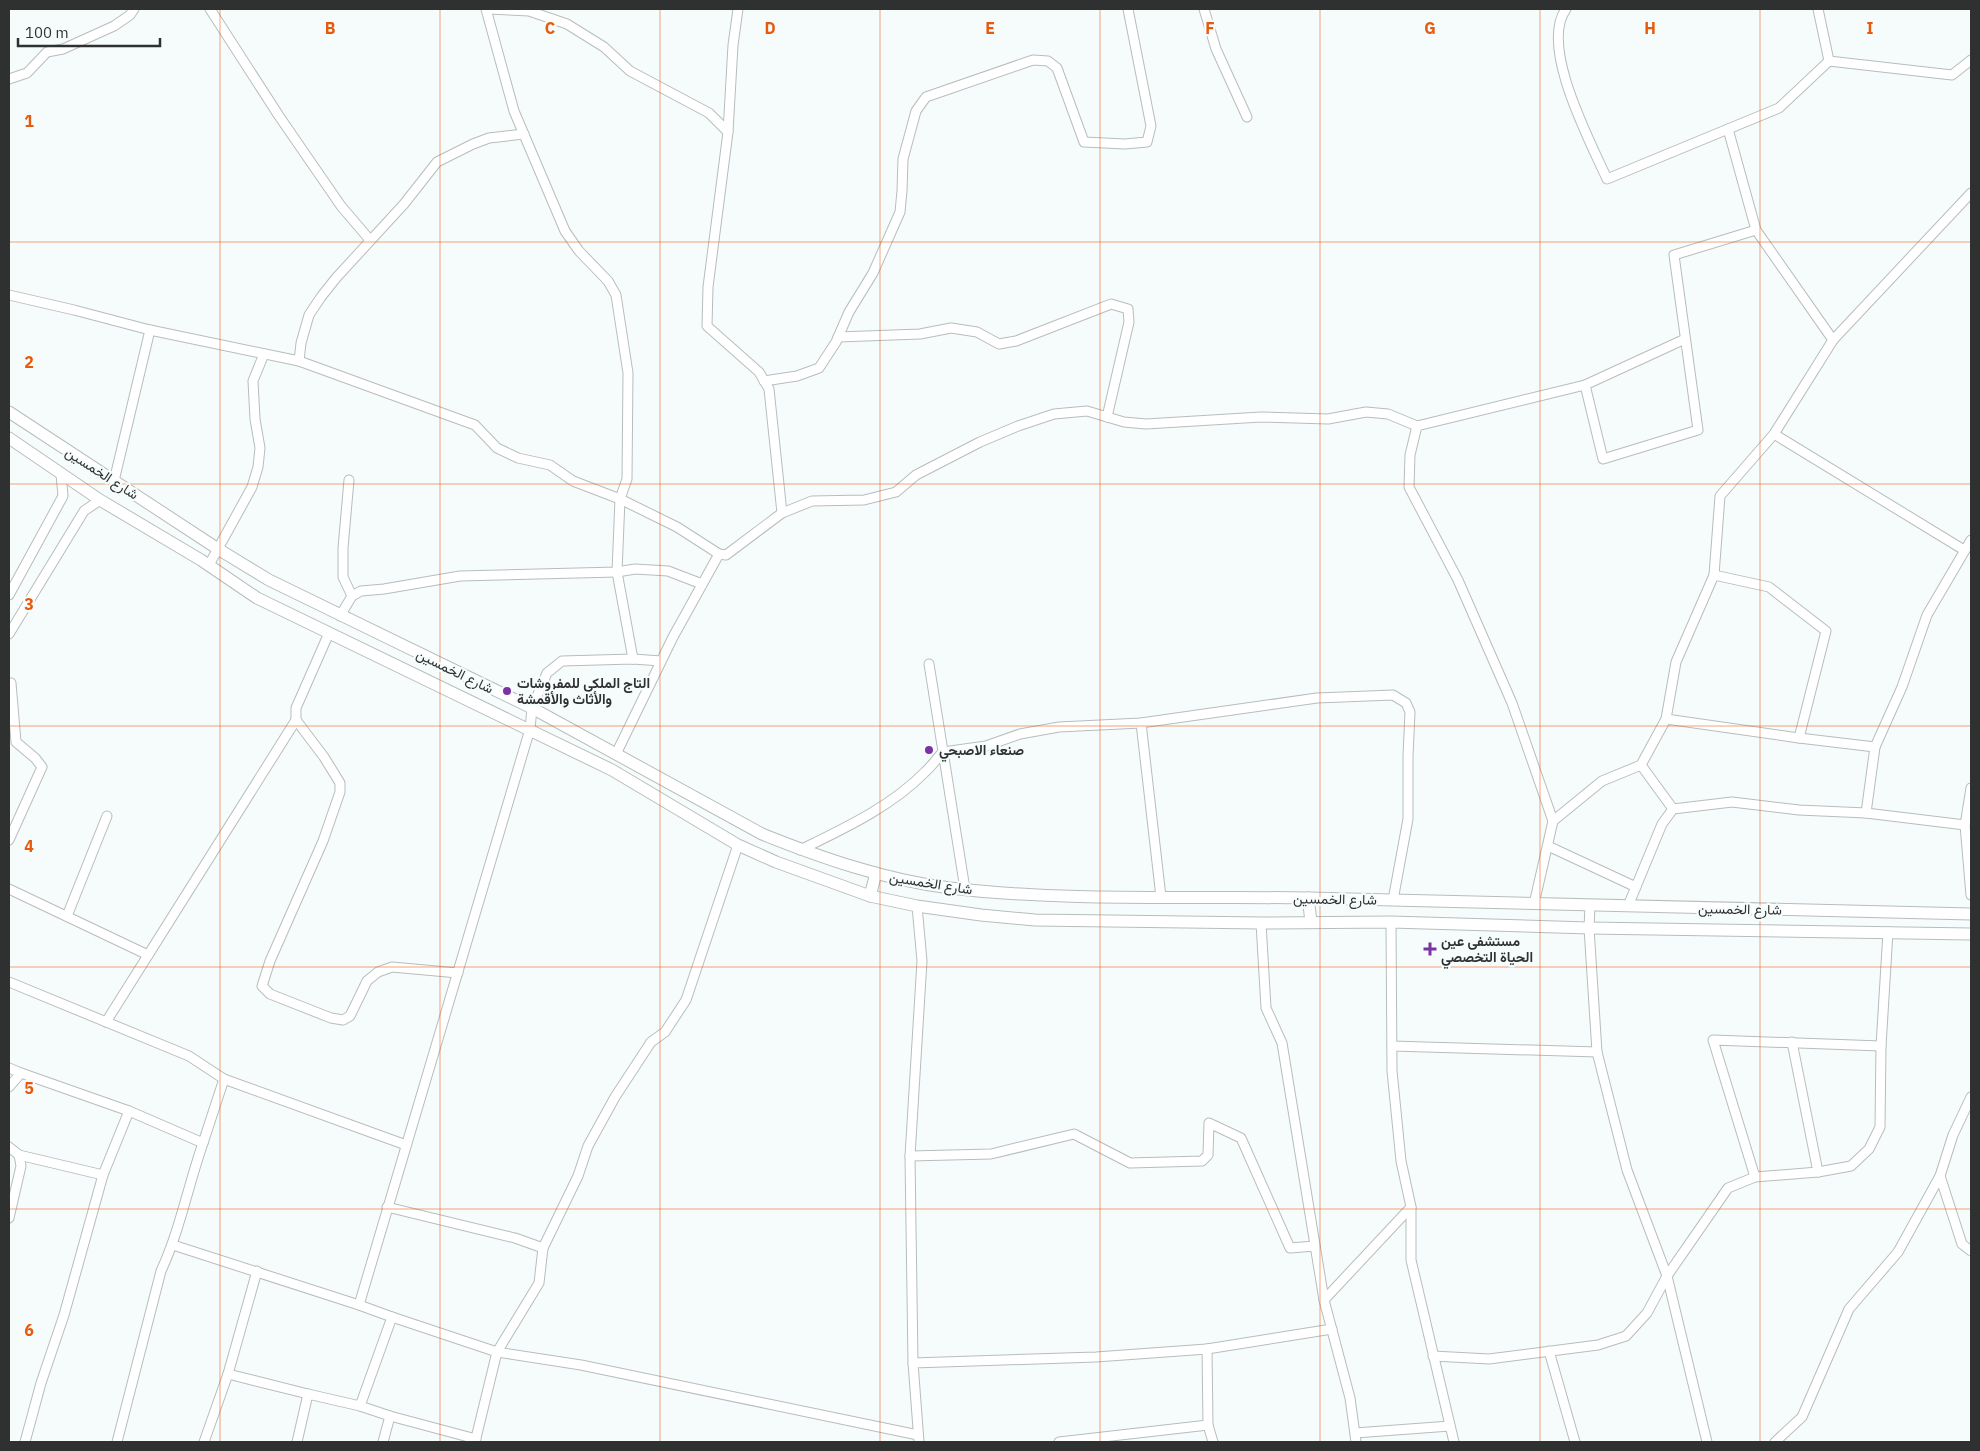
<svg xmlns="http://www.w3.org/2000/svg" width="1980" height="1451" viewBox="0 0 1980 1451" font-family="'IBM Plex Sans',Vazirmatn,sans-serif">
	<style>
		.lines { fill: none; stroke-linecap: round; stroke-linejoin: round }
		.minor-casing { stroke: #b7bdbd; stroke-width: 11 }
		.major-casing { stroke: #b7bdbd; stroke-width: 13 }
		.minor { stroke: #fff; stroke-width: 9 }
		.major { stroke: #fff; stroke-width: 11 }
		.grid { fill: none; stroke: #e8590c; stroke-width: 1; stroke-opacity: 0.55 }
		.poi-dot { fill: #7a32a5; stroke: #f6fcfc; stroke-width: 2 }
		.labels { text-anchor: middle; dominant-baseline: central; stroke-width: 4.5; stroke-linejoin: round; paint-order: stroke }
		.street-label { font-size: 14px; fill: #2f3131; stroke: #f6fcfc }
		.poi-label { font-size: 14px; font-weight: bold; fill: #2f3131; stroke: #f6fcfc; text-anchor: start }
		.grid-label { font-size: 16px; text-anchor: middle; font-weight: bold; fill: #e8590c; stroke: #f6fcfc; stroke-width: 4.5; stroke-linejoin: round; paint-order: stroke }
	</style>
	<rect width="100%" height="100%" fill="#f6fcfc"/>
	<g class="lines">
		<defs>
			<g id="minor">
				<path d="M 210,9 L 279,116 L 341,206 L 370,240"/>
				<path d="M 486,9 L 514,111 L 565,231 L 579,251 L 608,281 L 616,295 L 628,373 L 627,479 L 620,499 L 617,572 L 633,659"/>
				<path d="M 488,9 L 529,11 L 567,24 L 604,47 L 630,71 L 709,113 L 728,132 L 708,287 L 707,326 L 759,372 L 769,389 L 782,513"/>
				<path d="M 1204,9 L 1216,49 L 1247,117"/>
				<path d="M 1566,9 C 1539,46 1590,141 1607,179 L 1779,108 L 1829,61 L 1818,9"/>
				<path d="M 1829,61 L 1952,75 L 1971,60"/>
				<path d="M 9,79 L 27,73 L 47,52 L 63,49 L 114,26 L 130,15 L 134,9"/>
				<path d="M 1728,129 L 1756,230 L 1833,340 L 1971,193"/>
				<path d="M 728,132 L 733,45 L 738,9"/>
				<path d="M 9,295 L 74,310 L 150,330 L 299,361 L 475,425 L 497,448 L 518,458 L 550,465 L 573,481 L 620,499 L 677,527 L 719,554 L 726,555 L 782,513 L 812,501 L 864,500 L 896,492 L 916,475 L 980,442 L 1018,426 L 1054,414 L 1087,411 L 1124,422 L 1146,424 L 1261,417 L 1328,419 L 1366,412 L 1388,414 L 1417,426"/>
				<path d="M 838,337 L 920,334 L 951,328 L 977,332 L 999,344 L 1016,341 L 1111,304 L 1128,309 L 1129,322 L 1107,417"/>
				<path d="M 1685,339 L 1585,385 L 1603,459 L 1698,430 L 1674,255 L 1756,230"/>
				<path d="M 299,361 L 301,343 L 309,315 L 321,297 L 336,278 L 404,204 L 437,162 L 473,144 L 489,138 L 524,134"/>
				<path d="M 764,381 L 797,376 L 819,368 L 836,342 L 849,312 L 873,273 L 900,212 L 902,191 L 903,159 L 916,111 L 926,97 L 1033,60 L 1048,61 L 1057,68 L 1084,142 L 1125,144 L 1147,142 L 1151,126 L 1128,9"/>
				<path d="M 1774,434 L 1964,550"/>
				<path d="M 349,480 L 343,548 L 343,577 L 352,596"/>
				<path d="M 114,481 L 150,330"/>
				<path d="M 209,565 L 252,487 L 258,467 L 260,448 L 255,419 L 253,381 L 264,354"/>
				<path d="M 1714,575 L 1720,496 L 1774,434 L 1833,340"/>
				<path d="M 9,595 L 63,496 L 61,474"/>
				<path d="M 340,616 L 352,596 L 361,591 L 384,589 L 460,576 L 617,572 L 635,569 L 668,571 L 702,584"/>
				<path d="M 329,633 L 296,708 L 296,720 L 324,757 L 340,783 L 340,792 L 323,841 L 270,961 L 262,986 L 270,994 L 331,1018 L 343,1020 L 350,1016 L 367,981 L 378,972 L 392,967 L 458,973"/>
				<path d="M 9,634 L 84,511 L 100,500"/>
				<path d="M 929,664 L 965,889"/>
				<path d="M 1141,723 L 1161,897"/>
				<path d="M 1799,738 L 1875,747"/>
				<path d="M 616,754 L 673,637 L 719,554"/>
				<path d="M 1641,765 L 1673,809"/>
				<path d="M 1971,788 L 1965,825 L 1971,895"/>
				<path d="M 1866,813 L 1875,747 L 1902,687 L 1927,615 L 1971,540"/>
				<path d="M 1553,821 L 1512,703 L 1458,580 L 1409,487 L 1410,455 L 1417,426 L 1585,385"/>
				<path d="M 9,840 L 42,767 L 35,758 L 16,742 L 11,683"/>
				<path d="M 1548,846 L 1636,887"/>
				<path d="M 800,850 C 843,829 891,807 925,772 C 932,766 937,758 943,752 L 986,746 L 1020,734 L 1059,727 L 1141,723 L 1317,698 L 1393,695 L 1406,703 L 1410,712 L 1408,756 L 1408,819 L 1393,900"/>
				<path d="M 9,889 L 148,955"/>
				<path d="M 1534,904 L 1553,821 L 1602,781 L 1641,765 L 1666,719 L 1676,662 L 1714,575 L 1769,587 L 1826,631 L 1799,738 L 1666,719"/>
				<path d="M 917,906 L 922,961 L 910,1156 L 991,1154 L 1074,1134 L 1130,1163 L 1202,1161 L 1208,1155 L 1209,1123 L 1241,1138 L 1290,1248 L 1315,1246"/>
				<path d="M 1590,906 L 1589,928 L 1597,1052 L 1627,1170 L 1667,1276 L 1707,1442"/>
				<path d="M 1628,906 L 1662,824 L 1673,809 L 1732,802 L 1799,810 L 1866,813 L 1965,825"/>
				<path d="M 67,916 L 107,816"/>
				<path d="M 1391,922 L 1392,1071 L 1401,1161 L 1411,1207 L 1411,1260 L 1454,1442"/>
				<path d="M 1261,923 L 1266,1008 L 1282,1043 L 1324,1300"/>
				<path d="M 9,982 L 189,1056 L 224,1079 L 203,1143"/>
				<path d="M 106,1022 L 296,720"/>
				<path d="M 1792,1042 L 1818,1172"/>
				<path d="M 1392,1046 L 1597,1052"/>
				<path d="M 9,1068 L 21,1073 L 9,1087"/>
				<path d="M 224,1079 L 406,1145"/>
				<path d="M 9,1147 L 19,1155 L 21,1166 L 9,1218"/>
				<path d="M 19,1155 L 103,1175 L 129,1111 L 21,1073"/>
				<path d="M 910,1156 L 913,1363"/>
				<path d="M 1940,1176 L 1962,1244 L 1971,1251"/>
				<path d="M 1755,1177 L 1713,1040 L 1881,1046"/>
				<path d="M 387,1207 L 515,1238 L 543,1248 L 578,1176 L 588,1146 L 615,1097 L 651,1042 L 665,1032 L 686,1000 L 738,845"/>
				<path d="M 173,1245 L 359,1305 L 392,1317 L 360,1406"/>
				<path d="M 543,1248 L 539,1283 L 497,1352 L 581,1365 L 918,1435"/>
				<path d="M 359,1305 L 530,729 L 532,708 L 547,673 L 562,661 L 633,659 L 661,661"/>
				<path d="M 392,1317 L 497,1352 L 475,1442"/>
				<path d="M 1207,1349 L 1332,1329"/>
				<path d="M 1549,1351 L 1575,1442"/>
				<path d="M 1433,1356 L 1489,1359 L 1598,1345 L 1626,1336 L 1647,1313 L 1667,1276 L 1728,1188 L 1755,1177 L 1818,1172 L 1851,1166 L 1869,1149 L 1880,1127 L 1881,1046 L 1888,932"/>
				<path d="M 228,1374 L 257,1271"/>
				<path d="M 390,1416 L 476,1439"/>
				<path d="M 1355,1433 L 1450,1426"/>
				<path d="M 25,1442 L 41,1383 L 64,1315 L 103,1175"/>
				<path d="M 117,1442 L 161,1271 C 180,1230 188,1186 203,1143 L 129,1111"/>
				<path d="M 204,1442 L 228,1374 L 308,1394"/>
				<path d="M 297,1442 L 308,1394 L 360,1406 L 390,1416 L 383,1442"/>
				<path d="M 919,1442 L 913,1363 L 1096,1357 L 1207,1349 L 1208,1425 L 1213,1442"/>
				<path d="M 1059,1442 L 1208,1425"/>
				<path d="M 1356,1442 L 1350,1398 L 1324,1300 L 1411,1207"/>
				<path d="M 1775,1442 L 1802,1417 L 1849,1309 L 1898,1252 L 1940,1176 L 1953,1135 L 1971,1097"/>
			</g>
			<g id="major">
				<path d="M 9,412 L 218,549 L 269,580 L 532,708 L 762,834 C 822,858 885,880 950,888 C 1069,902 1190,896 1310,898 C 1531,903 1751,909 1971,914"/>
				<path d="M 9,438 L 100,500 L 201,560 L 257,598 L 612,770 L 738,845 L 776,862 L 870,896 L 917,906 L 981,915 L 1035,920 L 1261,923 L 1391,922 L 1589,928 L 1971,934"/>
				<path d="M 870,896 L 876,873"/>
				<path d="M 1308,898 L 1311,921"/>
			</g>
		</defs>
		<use href="#minor" class="minor-casing"/>
		<use href="#major" class="major-casing"/>
		<use href="#minor" class="minor"/>
		<use href="#major" class="major"/>
	</g>
	<path class="grid" d="M 220,9 L 220,1442M 440,9 L 440,1442M 660,9 L 660,1442M 880,9 L 880,1442M 1100,9 L 1100,1442M 1320,9 L 1320,1442M 1540,9 L 1540,1442M 1760,9 L 1760,1442M 9,242 L 1971,242M 9,484 L 1971,484M 9,726 L 1971,726M 9,967 L 1971,967M 9,1209 L 1971,1209"/>
	<g class="poi-dot">
		<circle cx="507" cy="691" r="5"/>
		<circle cx="929" cy="750" r="5"/>
		<path d="M1427.5 941.5h5v5h5v5h-5v5h-5v-5h-5v-5h5z"/>
	</g>
	<g class="labels">
		<g class="street-label">
			<text transform="translate(102 473) rotate(33)">شارع الخمسين</text>
			<text transform="translate(455 671) rotate(26)">شارع الخمسين</text>
			<text transform="translate(931 883) rotate(9)">شارع الخمسين</text>
			<text transform="translate(1335 899) rotate(1)">شارع الخمسين</text>
			<text transform="translate(1740 909) rotate(1)">شارع الخمسين</text>
		</g>
		<g class="poi-label">
			<text x="517" y="683">التاج الملكي للمفروشات<tspan x="517" dy="16">والأثاث والأقمشة</tspan></text>
			<text x="939" y="750">صنعاء الاصبحي</text>
			<text x="1441" y="941">مستشفى عين<tspan x="1441" dy="16">الحياة التخصصي</tspan></text>
		</g>
	</g>
	<g class="grid-label">
		<text x="330" y="34">B</text>
		<text x="550" y="34">C</text>
		<text x="770" y="34">D</text>
		<text x="990" y="34">E</text>
		<text x="1210" y="34">F</text>
		<text x="1430" y="34">G</text>
		<text x="1650" y="34">H</text>
		<text x="1870" y="34">I</text>
		<text x="29" y="127">1</text>
		<text x="29" y="368">2</text>
		<text x="29" y="610">3</text>
		<text x="29" y="852">4</text>
		<text x="29" y="1094">5</text>
		<text x="29" y="1336">6</text>
	</g>
	<rect width="1980" height="1451" fill="none" stroke="#2f3131" stroke-width="20"/>
	<path d="M18 38v8h142v-8" fill="none" stroke="#2f3131" stroke-width="2.5"/>
	<text x="25" y="38" font-size="15" fill="#2f3131" stroke="#f6fcfc" stroke-width="4" paint-order="stroke">100 m</text>
</svg>
